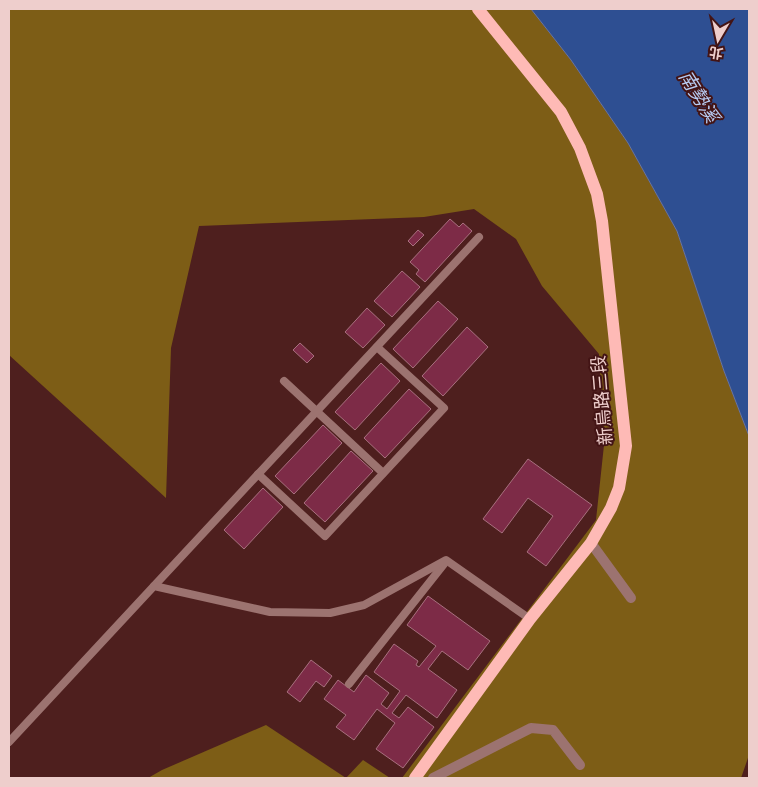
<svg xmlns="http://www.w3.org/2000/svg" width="758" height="787" viewBox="0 0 758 787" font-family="'Alegreya Sans','Noto Sans TC',sans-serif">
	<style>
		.forest { fill: #7d5d16 }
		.water { fill: #2e4f92; stroke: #6875a3 }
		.building { fill: #7d2b47; stroke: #a8707f }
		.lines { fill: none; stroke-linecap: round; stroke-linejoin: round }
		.lane { stroke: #9c7370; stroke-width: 8 }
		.street { stroke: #9c7370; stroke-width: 10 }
		.primary { stroke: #febab6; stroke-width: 12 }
		.labels { text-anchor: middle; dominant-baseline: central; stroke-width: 4; stroke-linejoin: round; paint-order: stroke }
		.street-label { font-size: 18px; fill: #eececc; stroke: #431415 }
		.water-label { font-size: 19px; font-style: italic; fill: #b7ccf3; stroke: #431415 }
	</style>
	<rect width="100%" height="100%" fill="#4e1f1e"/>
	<g class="forest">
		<path d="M 9,9 L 531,9 L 571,60 L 628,143 L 677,231 L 724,371 L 749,436 L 749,755 L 741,778 L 402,778 L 596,520 L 604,445 L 599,354 L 542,286 L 516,239 L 474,209 L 424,217 L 199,226 L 171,348 L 166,498 L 9,355 Z"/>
		<path d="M 266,725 L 346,778 L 148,778 L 162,770 Z"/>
		<path d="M 363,760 L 390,778 L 346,778 Z"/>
	</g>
	<path class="water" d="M 531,9 L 749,9 L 749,436 L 724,371 L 677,231 L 628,143 L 571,60 Z"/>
	<g class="building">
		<path d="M 450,219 L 459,227 L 463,223 L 472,231 L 425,282 L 416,274 L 419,270 L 410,262 Z"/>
		<path d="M 418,230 L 424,235 L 413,246 L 408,241 Z"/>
		<path d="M 402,271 L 420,287 L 392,317 L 374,301 Z"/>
		<path d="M 438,301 L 458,319 L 413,368 L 393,349 Z"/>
		<path d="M 367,308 L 385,325 L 363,348 L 345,332 Z"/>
		<path d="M 467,327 L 488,347 L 443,396 L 422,376 Z"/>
		<path d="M 300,343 L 314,356 L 307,363 L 293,350 Z"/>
		<path d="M 381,363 L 400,381 L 355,430 L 335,412 Z"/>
		<path d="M 409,389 L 431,409 L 385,458 L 364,438 Z"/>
		<path d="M 323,425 L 342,443 L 294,494 L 275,476 Z"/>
		<path d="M 351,451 L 373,471 L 325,522 L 304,503 Z"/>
		<path d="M 528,459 L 592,505 L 546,566 L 527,552 L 553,516 L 528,498 L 502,533 L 483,519 Z"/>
		<path d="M 263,488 L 283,507 L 244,549 L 224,530 Z"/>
		<path d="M 428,596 L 490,641 L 468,670 L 442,651 L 428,669 L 457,690 L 437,718 L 406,695 L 392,713 L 399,718 L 408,707 L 434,727 L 403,768 L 376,749 L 395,723 L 377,709 L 354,740 L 336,727 L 346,715 L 324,699 L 338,680 L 354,692 L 366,675 L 389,693 L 381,704 L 387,709 L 400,691 L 374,672 L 394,644 L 418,661 L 416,665 L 419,667 L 436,646 L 407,625 Z"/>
		<path d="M 311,660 L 332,676 L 324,687 L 316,681 L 300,702 L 287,692 Z"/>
	</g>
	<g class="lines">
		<g class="lane">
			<path d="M 284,381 L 383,473"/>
			<path d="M 258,474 L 325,536 L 444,408 L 377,347"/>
			<path d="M 154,586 L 479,237"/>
			<path d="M 349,684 L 444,564"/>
			<path d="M 9,742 L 154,586 L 270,612 L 330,613 L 364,605 L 446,560 L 530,619"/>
		</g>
		<g class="street">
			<path d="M 591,543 L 631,598"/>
			<path d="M 433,778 L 531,728 L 553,730 L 580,765"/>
		</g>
		<path class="primary" d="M 415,778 L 530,619 L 591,543 L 611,508 L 619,488 L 626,446 L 602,221 L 597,194 L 580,148 L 561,112 L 478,9"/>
	</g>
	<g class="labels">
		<g class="street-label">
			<text transform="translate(603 400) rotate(-95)">新烏路三段</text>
		</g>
		<g class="water-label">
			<text transform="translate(698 97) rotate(58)">南勢溪</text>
		</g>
	</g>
	<rect width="758" height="787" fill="none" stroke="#eececc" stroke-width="20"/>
	<g transform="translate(718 40) rotate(189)" stroke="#431415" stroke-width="4" paint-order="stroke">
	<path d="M0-4L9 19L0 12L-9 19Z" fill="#eececc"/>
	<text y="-8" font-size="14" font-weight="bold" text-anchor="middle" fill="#eececc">北</text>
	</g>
</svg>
